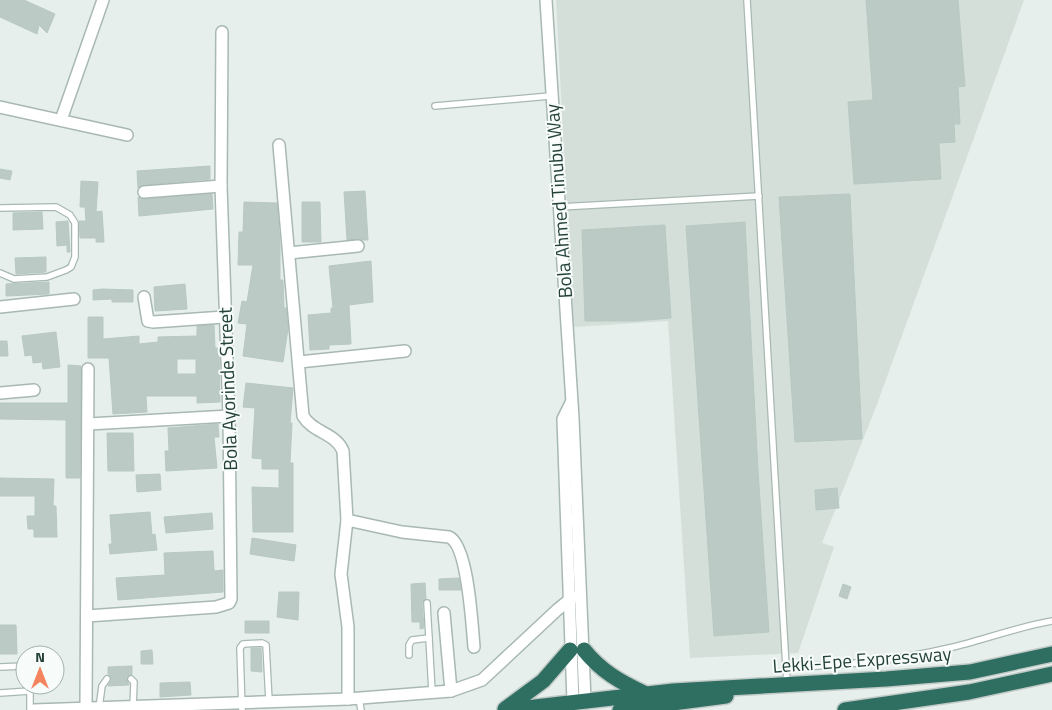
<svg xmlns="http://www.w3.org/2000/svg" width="1052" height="710" viewBox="0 0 1052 710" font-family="'Titillium Web',sans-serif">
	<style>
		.built { fill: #d4dfda }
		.building { fill: #bbcac4; stroke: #b8c9c2; fill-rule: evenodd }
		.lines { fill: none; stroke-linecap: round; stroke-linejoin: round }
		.lane-casing { stroke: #a8b8b2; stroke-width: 8 }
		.street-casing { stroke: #a8b8b2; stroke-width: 14 }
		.highway-casing { stroke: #c2cac8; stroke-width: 18 }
		.lane { stroke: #fff; stroke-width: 5.5 }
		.street { stroke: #fff; stroke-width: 11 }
		.highway { stroke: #2f6f62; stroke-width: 15 }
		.labels { text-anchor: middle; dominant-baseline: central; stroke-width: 4; stroke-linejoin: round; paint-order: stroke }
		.street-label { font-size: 19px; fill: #24423a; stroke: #f7fbf9 }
	</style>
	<rect width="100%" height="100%" fill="#e6efeb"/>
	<path class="built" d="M 556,0 L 1024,0 L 876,407 L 822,543 L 834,547 L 798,653 L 690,658 L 668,321 L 573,327 Z"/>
	<g class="building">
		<path d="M 0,0 L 24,0 L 55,14 L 47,33 L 39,25 L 37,34 L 0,17 Z"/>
		<path d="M 866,0 L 958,0 L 965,86 L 958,87 L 960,124 L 954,124 L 955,142 L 939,143 L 941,179 L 854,184 L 848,102 L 873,100 Z"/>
		<path d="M 210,166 L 210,179 L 143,185 L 138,188 L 137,171 Z"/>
		<path d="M 0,169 L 12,171 L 10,180 L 0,178 Z"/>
		<path d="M 81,181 L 98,182 L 96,212 L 102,211 L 104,242 L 96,242 L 96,238 L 80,238 L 79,221 L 86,221 L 85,207 L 80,207 Z"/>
		<path d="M 365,191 L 368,240 L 347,240 L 344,192 Z"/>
		<path d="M 212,194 L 213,209 L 139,216 L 138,197 L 145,199 Z"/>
		<path d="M 850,194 L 862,439 L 795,442 L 779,197 Z"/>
		<path d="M 244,202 L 277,203 L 280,245 L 280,280 L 283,280 L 284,308 L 286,308 L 288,329 L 283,362 L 243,356 L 247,324 L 238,323 L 242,301 L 247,302 L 253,265 L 238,265 L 239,232 L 243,232 Z"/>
		<path d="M 302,202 L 320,202 L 321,242 L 302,242 Z"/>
		<path d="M 42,212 L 43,229 L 13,230 L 13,213 Z"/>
		<path d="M 68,221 L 70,252 L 67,252 L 67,245 L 57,246 L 56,222 Z"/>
		<path d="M 745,222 L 758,471 L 769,632 L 714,636 L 686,226 Z"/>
		<path d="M 665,225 L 671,318 L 635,321 L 585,321 L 582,230 Z"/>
		<path d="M 46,257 L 46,272 L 16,274 L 15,258 Z"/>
		<path d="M 371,261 L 373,302 L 349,305 L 351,344 L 329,345 L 329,349 L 310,350 L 308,315 L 331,313 L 331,308 L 333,308 L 329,266 Z"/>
		<path d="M 49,282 L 49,294 L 6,296 L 6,284 Z"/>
		<path d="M 185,284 L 187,309 L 155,311 L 154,287 Z"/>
		<path d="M 102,289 L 133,290 L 133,302 L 112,302 L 112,299 L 93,300 L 93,290 Z"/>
		<path d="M 88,317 L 103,317 L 103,339 L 139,336 L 139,344 L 158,342 L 158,337 L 197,336 L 197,326 L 214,325 L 215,348 L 219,348 L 220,402 L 197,403 L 197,396 L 146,396 L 147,412 L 113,414 L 109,358 L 88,358 ZM 177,359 L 196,359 L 196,374 L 177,374 Z"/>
		<path d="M 56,332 L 60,367 L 43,369 L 42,362 L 33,363 L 32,355 L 25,356 L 22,336 Z"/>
		<path d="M 0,341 L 7,341 L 8,356 L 0,356 Z"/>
		<path d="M 68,365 L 81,366 L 80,478 L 66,478 L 66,420 L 0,419 L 0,403 L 68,403 Z"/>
		<path d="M 246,383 L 293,388 L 290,423 L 292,423 L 290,463 L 293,463 L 293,532 L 253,532 L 252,487 L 279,488 L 279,469 L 262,469 L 262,459 L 252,458 L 255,408 L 243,407 Z"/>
		<path d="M 218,424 L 219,437 L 214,437 L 217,468 L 166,471 L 165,451 L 169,451 L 168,428 Z"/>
		<path d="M 107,433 L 133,433 L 134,471 L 108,471 Z"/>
		<path d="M 160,474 L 161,490 L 137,492 L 136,475 Z"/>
		<path d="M 0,478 L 54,479 L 53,506 L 56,506 L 57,537 L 34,537 L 34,529 L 28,529 L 27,516 L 35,516 L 35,496 L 0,496 Z"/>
		<path d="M 837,488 L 839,508 L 816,510 L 815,490 Z"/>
		<path d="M 150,512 L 152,535 L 155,534 L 157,550 L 110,554 L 109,544 L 112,544 L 110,515 Z"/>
		<path d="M 212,513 L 213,529 L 166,533 L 164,517 Z"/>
		<path d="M 252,538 L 296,545 L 294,561 L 250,554 Z"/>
		<path d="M 213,551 L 214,571 L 223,570 L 223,592 L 118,600 L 116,578 L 165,575 L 164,553 Z"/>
		<path d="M 459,578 L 461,590 L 439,590 L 439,579 Z"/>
		<path d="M 425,583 L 426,599 L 422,603 L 424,628 L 420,629 L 420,622 L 412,622 L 411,584 Z"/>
		<path d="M 843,584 L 851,587 L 847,599 L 839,596 Z"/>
		<path d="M 279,592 L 299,592 L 298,620 L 277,617 Z"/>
		<rect x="245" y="621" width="24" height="12"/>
		<path d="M 0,625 L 16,625 L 17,654 L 0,654 Z"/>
		<path d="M 251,648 L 261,648 L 262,672 L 251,671 Z"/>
		<path d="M 152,650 L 153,664 L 141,664 L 141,651 Z"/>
		<path d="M 132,666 L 132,674 L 126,678 L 129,685 L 108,686 L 112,679 L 108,674 L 108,667 Z"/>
		<path d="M 190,682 L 191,695 L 160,697 L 160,683 Z"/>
	</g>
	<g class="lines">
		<defs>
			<g id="lane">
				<path d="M 747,0 L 787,684"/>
				<path d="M 435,106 L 550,96"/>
				<path d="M 560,207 L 759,196"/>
				<path d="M 0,208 L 56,207 L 70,215 L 75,223 L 75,257 L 71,267 L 66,270 L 47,277 L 14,279 L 0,273"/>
				<path d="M 427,603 L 432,692"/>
				<path d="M 409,655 L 409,645 L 412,640 L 429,638"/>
				<path d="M 0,667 L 25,666"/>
				<path d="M 786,667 C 841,666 895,661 949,648 C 983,640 1017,627 1052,621"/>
				<path d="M 131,679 L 134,682 L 133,708"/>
				<path d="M 30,685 L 30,710"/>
				<path d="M 0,693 L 30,691"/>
				<path d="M 359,698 L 361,710"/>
				<path d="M 99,708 L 102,686 L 107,679"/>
				<path d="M 242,710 L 240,648 L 243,644 L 262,643 L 266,645 L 269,701"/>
			</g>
			<g id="street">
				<path d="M 546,0 L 573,418 L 585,700"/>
				<path d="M 0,107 L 127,135"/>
				<path d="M 61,120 L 103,0"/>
				<path d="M 279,145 L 303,416 C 313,433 336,433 343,451 L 347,520 L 341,574 L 348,627 L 348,699"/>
				<path d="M 144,192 L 221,186"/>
				<path d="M 289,253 L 358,246"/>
				<path d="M 144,297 L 148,321 L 153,322 L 224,317"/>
				<path d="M 0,307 L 74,299"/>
				<path d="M 299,362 L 405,351"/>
				<path d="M 0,393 L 34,390"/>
				<path d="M 571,403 L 563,419 L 573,702"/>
				<path d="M 89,424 L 229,416"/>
				<path d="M 347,520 L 402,532 L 449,537 C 468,545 472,625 474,647"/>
				<path d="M 444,613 L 451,691 L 482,680 L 557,610 L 573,597"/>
				<path d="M 87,616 L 216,607 L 229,603 L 231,599 L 229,416 L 221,186 L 222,32"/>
				<path d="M 86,708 L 88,369"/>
				<path d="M 34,710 L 348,699 L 451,691"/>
			</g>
			<g id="highway">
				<path d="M 584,650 C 601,671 620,682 644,693"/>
				<path d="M 505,709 L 543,681 L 570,650"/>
				<path d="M 509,710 L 673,691 L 886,679 L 970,672 L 1052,654"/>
				<path d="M 620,710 L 726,696"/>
				<path d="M 845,710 L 969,692 L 1052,674"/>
			</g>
		</defs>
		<use href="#lane" class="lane-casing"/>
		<use href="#street" class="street-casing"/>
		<use href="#highway" class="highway-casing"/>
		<use href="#lane" class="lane"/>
		<use href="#street" class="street"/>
		<use href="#highway" class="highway"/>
	</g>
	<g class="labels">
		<g class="street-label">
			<text transform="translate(558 201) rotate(-94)">Bola Ahmed Tinubu Way</text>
			<text transform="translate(227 389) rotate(-92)">Bola Ayorinde Street</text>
			<text transform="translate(862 659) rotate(-4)">Lekki-Epe Expressway</text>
		</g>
	</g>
	<g transform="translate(40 670)"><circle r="24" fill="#f7fbf9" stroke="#a3b1ad"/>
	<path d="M0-4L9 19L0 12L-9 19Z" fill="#f4845f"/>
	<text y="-8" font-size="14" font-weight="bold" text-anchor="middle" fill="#24423a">N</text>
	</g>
</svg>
